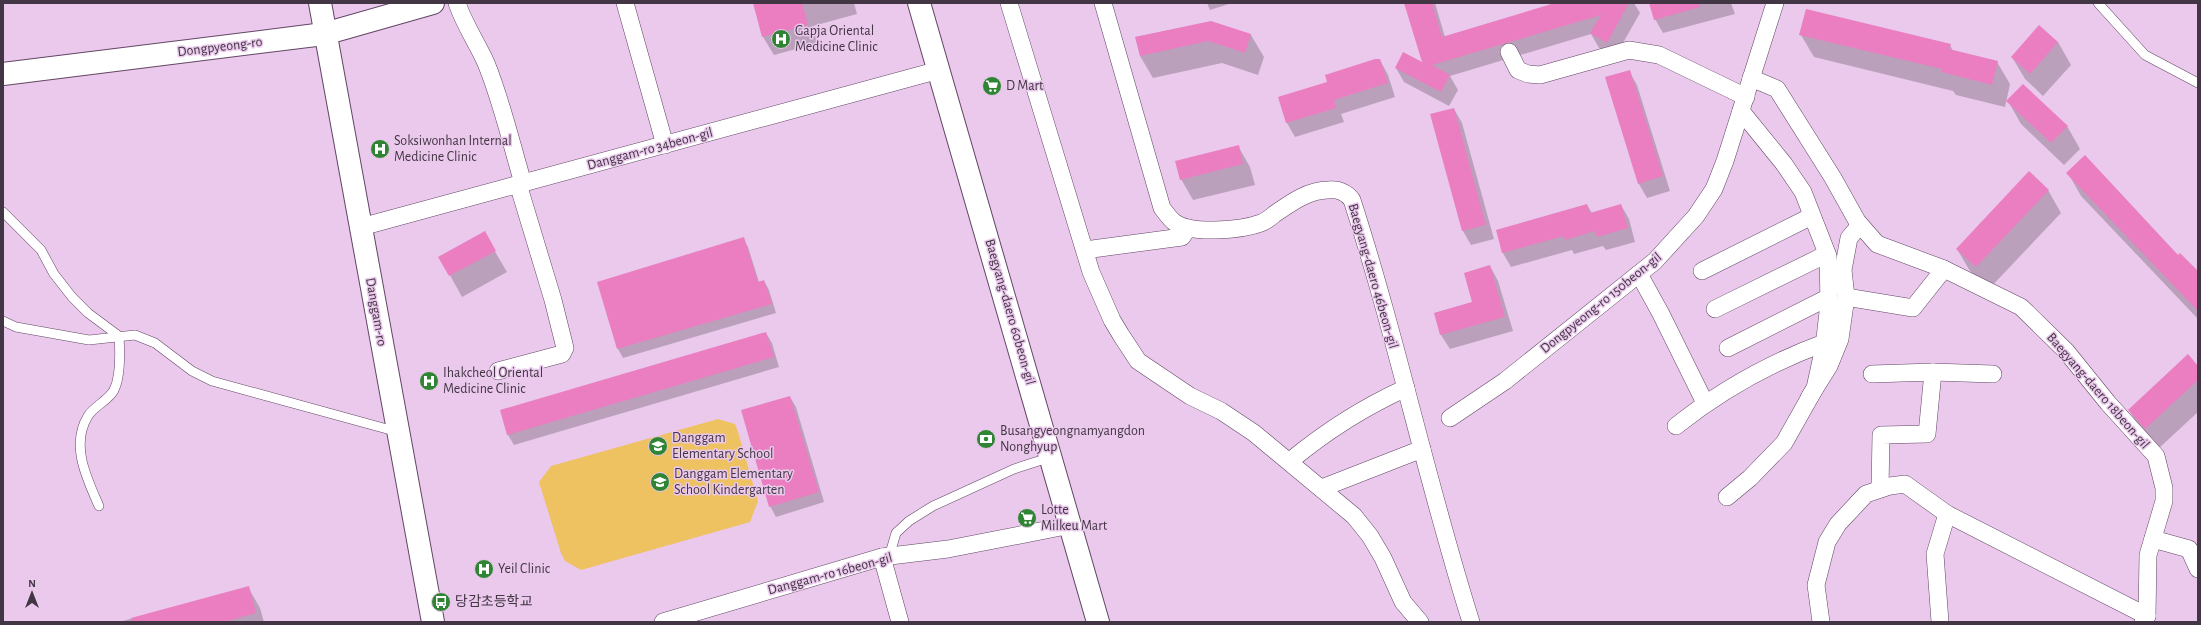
<svg xmlns="http://www.w3.org/2000/svg" width="2201" height="625" viewBox="0 0 2201 625" font-family="'Alegreya Sans','Noto Sans KR',sans-serif">
	<style>
		.pitch { fill: #eec161 }
		.shadow { fill: #0003 }
		.building { fill: #ea7ec0 }
		.lines { fill: none; stroke-linecap: round; stroke-linejoin: round }
		.lane-casing { stroke: #624664; stroke-width: 10 }
		.street-casing { stroke: #624664; stroke-width: 18 }
		.secondary-casing { stroke: #624664; stroke-width: 24 }
		.lane { stroke: #fff; stroke-width: 9 }
		.street { stroke: #fff; stroke-width: 17 }
		.secondary { stroke: #fff; stroke-width: 22 }
		.labels { text-anchor: middle; dominant-baseline: central; stroke-width: 3; stroke-linejoin: round; paint-order: stroke }
		.poi-label { font-size: 14px; fill: #433644; stroke: #eac9ec; text-anchor: start }
		.street-label { font-size: 14px; fill: #433644; stroke: #eac9ec }
	</style>
	<rect width="100%" height="100%" fill="#eac9ec"/>
	<path class="pitch" d="M 718,419 L 735,424 L 738,432 L 758,501 L 750,522 L 581,570 L 565,561 L 561,553 L 539,482 L 551,466 Z"/>
	<g class="shadow">
		<path d="M 754,3 L 854,3 L 857,14 L 813,26 L 818,43 L 774,55 L 763,37 Z"/>
		<path d="M 1207,3 L 1229,3 L 1229,4 L 1210,10 Z"/>
		<path d="M 1405,3 L 1435,3 L 1445,37 L 1560,3 L 1634,3 L 1640,13 L 1615,57 L 1599,48 L 1591,34 L 1450,76 L 1458,90 L 1449,106 L 1404,82 L 1396,68 L 1424,64 Z"/>
		<path d="M 1650,3 L 1731,3 L 1735,14 L 1663,33 L 1655,19 Z"/>
		<path d="M 1209,22 L 1251,35 L 1264,57 L 1258,75 L 1222,63 L 1153,78 L 1140,56 L 1136,37 Z"/>
		<path d="M 1801,35 L 1950,45 L 1953,51 L 1997,62 L 2010,84 L 2005,107 L 1956,95 L 1953,91 L 1814,57 Z"/>
		<path d="M 2058,42 L 2071,65 L 2043,96 L 2025,79 L 2012,57 Z"/>
		<path d="M 1380,60 L 1388,75 L 1395,97 L 1341,114 L 1344,122 L 1295,137 L 1287,123 L 1279,98 L 1328,83 Z"/>
		<path d="M 1629,71 L 1637,85 L 1670,191 L 1647,198 L 1639,184 Z"/>
		<path d="M 2008,101 L 2067,126 L 2080,149 L 2064,165 L 2021,124 Z"/>
		<path d="M 1454,109 L 1462,123 L 1494,239 L 1471,245 L 1463,231 Z"/>
		<path d="M 1238,146 L 1250,167 L 1255,185 L 1193,200 L 1181,179 Z"/>
		<path d="M 2068,173 L 2198,273 L 2198,319 L 2081,196 Z"/>
		<path d="M 2048,190 L 2061,213 L 1989,289 L 1970,271 L 1957,249 Z"/>
		<path d="M 1587,205 L 1592,213 L 1621,205 L 1629,219 L 1635,242 L 1606,250 L 1603,246 L 1574,254 L 1572,250 L 1511,267 L 1503,253 L 1497,230 Z"/>
		<path d="M 484,233 L 507,272 L 462,297 L 440,257 Z"/>
		<path d="M 743,238 L 748,247 L 759,282 L 764,281 L 769,290 L 776,313 L 623,358 L 618,349 L 599,282 Z"/>
		<path d="M 1490,266 L 1498,281 L 1513,331 L 1450,349 L 1441,335 L 1435,313 L 1473,302 Z"/>
		<path d="M 766,333 L 772,343 L 779,367 L 514,445 L 508,435 L 501,411 Z"/>
		<path d="M 2198,367 L 2198,412 L 2158,449 L 2141,431 L 2129,410 Z"/>
		<path d="M 790,397 L 796,407 L 824,502 L 776,517 L 770,506 Z"/>
		<path d="M 248,587 L 260,608 L 264,622 L 119,622 Z"/>
	</g>
	<g class="building">
		<path d="M 753,3 L 802,3 L 808,25 L 762,37 Z"/>
		<path d="M 1404,3 L 1432,3 L 1442,37 L 1555,3 L 1629,3 L 1607,43 L 1590,33 L 1601,15 L 1432,65 L 1450,75 L 1441,92 L 1395,68 L 1403,52 L 1422,62 Z"/>
		<path d="M 1649,3 L 1699,3 L 1700,7 L 1654,20 Z"/>
		<path d="M 1806,9 L 1951,44 L 1949,49 L 1998,61 L 1992,85 L 1942,72 L 1942,69 L 1799,35 Z"/>
		<path d="M 1211,21 L 1251,34 L 1245,53 L 1208,41 L 1140,56 L 1135,37 Z"/>
		<path d="M 2039,25 L 2058,42 L 2030,74 L 2011,57 Z"/>
		<path d="M 1375,59 L 1380,59 L 1388,83 L 1334,100 L 1336,108 L 1286,123 L 1278,97 L 1327,82 L 1325,75 Z"/>
		<path d="M 1630,70 L 1663,176 L 1638,184 L 1605,77 Z"/>
		<path d="M 2023,84 L 2068,126 L 2051,143 L 2006,101 Z"/>
		<path d="M 1454,108 L 1486,225 L 1462,231 L 1430,114 Z"/>
		<path d="M 1239,145 L 1243,164 L 1180,180 L 1175,161 Z"/>
		<path d="M 2085,155 L 2178,255 L 2180,253 L 2198,271 L 2198,311 L 2066,173 Z"/>
		<path d="M 2029,171 L 2049,190 L 1976,267 L 1956,249 Z"/>
		<path d="M 1587,204 L 1590,213 L 1621,204 L 1628,228 L 1597,237 L 1595,231 L 1565,240 L 1564,236 L 1502,253 L 1496,230 Z"/>
		<path d="M 485,231 L 496,251 L 449,276 L 438,257 Z"/>
		<path d="M 744,237 L 758,282 L 764,280 L 772,304 L 617,349 L 597,282 Z"/>
		<path d="M 1490,265 L 1505,317 L 1440,335 L 1434,313 L 1472,302 L 1464,273 Z"/>
		<path d="M 766,332 L 774,357 L 507,435 L 500,410 Z"/>
		<path d="M 2188,354 L 2198,366 L 2198,380 L 2145,429 L 2128,410 Z"/>
		<path d="M 790,396 L 819,492 L 769,507 L 741,410 Z"/>
		<path d="M 249,586 L 256,613 L 224,622 L 132,622 L 131,618 Z"/>
	</g>
	<g class="lines">
		<defs>
			<g id="lane">
				<path d="M 2098,3 L 2145,55 L 2198,83"/>
				<path d="M 3,212 L 41,250 L 54,274 L 72,297 L 88,313 L 119,336 C 120,351 121,376 114,390 C 108,401 94,406 88,416 C 70,445 87,479 99,506"/>
				<path d="M 3,321 L 16,327 L 89,340 L 135,335 L 155,343 L 192,371 L 212,381 L 398,432"/>
				<path d="M 884,556 L 891,550 L 896,533 L 909,521 L 933,506 L 1014,469 L 1051,457"/>
			</g>
			<g id="street">
				<path d="M 457,3 C 464,24 477,43 486,63 C 502,102 511,143 523,183"/>
				<path d="M 625,3 L 665,145"/>
				<path d="M 1009,3 L 1091,272 L 1112,320 L 1121,335 L 1138,361 L 1190,396 L 1221,411 L 1254,433 L 1354,516 L 1370,536 L 1383,558 L 1403,602 L 1420,622"/>
				<path d="M 1103,3 L 1162,208 C 1166,213 1170,219 1174,222 C 1191,235 1242,230 1261,223 C 1267,221 1272,216 1276,213 C 1292,202 1309,190 1328,190 C 1339,189 1346,192 1352,200 C 1397,339 1427,483 1471,622"/>
				<path d="M 1509,52 L 1518,70 L 1528,74 L 1540,75 L 1629,50 L 1659,55 L 1746,97"/>
				<path d="M 1751,78 L 1777,89 L 1833,178 L 1857,221 L 1877,244 L 1944,269"/>
				<path d="M 361,227 L 939,70"/>
				<path d="M 1085,250 L 1182,237 L 1188,228"/>
				<path d="M 1702,271 L 1812,216"/>
				<path d="M 1639,274 L 1661,314 L 1705,403"/>
				<path d="M 1846,297 L 1843,270 L 1849,238 L 1860,225"/>
				<path d="M 1715,309 L 1827,254"/>
				<path d="M 1728,348 L 1829,297"/>
				<path d="M 498,371 L 562,354 L 565,348 L 553,300 L 518,184"/>
				<path d="M 1933,372 L 1993,374"/>
				<path d="M 1872,374 L 1933,372 L 1927,434 L 1881,435 L 1880,489"/>
				<path d="M 1809,398 L 1829,366 L 1840,339 L 1846,297 L 1913,308 L 1944,269 L 2021,307 L 2066,351 L 2108,403 L 2156,456 L 2164,488 L 2164,501 L 2148,555 L 2147,616 L 2143,622"/>
				<path d="M 1450,418 L 1505,381 L 1655,261 L 1696,216 L 1714,189 L 1725,161 L 1775,3"/>
				<path d="M 1676,426 C 1720,391 1772,362 1824,343"/>
				<path d="M 1290,461 C 1325,432 1364,407 1406,388"/>
				<path d="M 1322,488 L 1422,449"/>
				<path d="M 1727,497 L 1750,478 L 1784,443 L 1815,388 L 1824,347 L 1829,303 L 1828,256 L 1803,192 L 1784,164 L 1741,111"/>
				<path d="M 2153,539 L 2189,549 L 2198,569"/>
				<path d="M 882,557 L 900,622"/>
				<path d="M 663,622 L 882,557 L 948,549 L 1071,525"/>
				<path d="M 1821,622 L 1816,585 L 1827,542 L 1838,524 L 1866,494 L 1890,486 L 1905,484 L 1947,514 L 2147,616"/>
				<path d="M 1940,622 L 1935,554 L 1947,514"/>
			</g>
			<g id="secondary">
				<path d="M 320,3 L 433,622"/>
				<path d="M 919,3 L 1098,622"/>
				<path d="M 3,74 L 324,34 L 433,3"/>
			</g>
		</defs>
		<use href="#lane" class="lane-casing"/>
		<use href="#street" class="street-casing"/>
		<use href="#secondary" class="secondary-casing"/>
		<use href="#lane" class="lane"/>
		<use href="#street" class="street"/>
		<use href="#secondary" class="secondary"/>
	</g>
	<defs>
		<symbol id="hospital-disc" viewBox="-11 -11 22 22"><circle r="9.5" fill="#308534" stroke="#eac9ec"/><path d="M-5-5h3v3.5h4V-5h3V5h-3V1.5h-4V5h-3Z" fill="#fff"/></symbol>
		<symbol id="supermarket-disc" viewBox="-11 -11 22 22"><circle r="9.5" fill="#308534" stroke="#eac9ec"/><path d="M-6-5.5h2.5l.6 2H6L4.5 2H-2.5L-4.4-4H-6ZM-1.5 3.2a1.3 1.3 0 1 0 .1 0ZM3 3.2a1.3 1.3 0 1 0 .1 0Z" fill="#fff"/></symbol>
		<symbol id="bank-disc" viewBox="-11 -11 22 22"><circle r="9.5" fill="#308534" stroke="#eac9ec"/><path d="M-6-4H6V4H-6ZM0-2.3a2.3 2.3 0 1 0 0 4.6a2.3 2.3 0 1 0 0-4.6Z" fill="#fff"/></symbol>
		<symbol id="school-disc" viewBox="-11 -11 22 22"><circle r="9.5" fill="#308534" stroke="#eac9ec"/><path d="M0-5L7-2L0 1L-7-2ZM-4 1L0 2.5L4 1V4Q0 6-4 4Z" fill="#fff"/></symbol>
		<symbol id="bus-disc" viewBox="-11 -11 22 22"><circle r="9.5" fill="#308534" stroke="#eac9ec"/><path d="M-5-6H5V4H4V6H2V4H-2V6H-4V4H-5ZM-3.5-4V0h7V-4ZM-3.5 1.2v1.5H-2V1.2ZM2 1.2v1.5H3.5V1.2Z" fill="#fff"/></symbol>
	</defs>
	<g fill-rule="evenodd">
		<use href="#hospital-disc" x="770" y="28" width="22" height="22"/>
		<use href="#supermarket-disc" x="981" y="75" width="22" height="22"/>
		<use href="#hospital-disc" x="369" y="138" width="22" height="22"/>
		<use href="#hospital-disc" x="418" y="370" width="22" height="22"/>
		<use href="#bank-disc" x="975" y="428" width="22" height="22"/>
		<use href="#school-disc" x="647" y="435" width="22" height="22"/>
		<use href="#school-disc" x="649" y="471" width="22" height="22"/>
		<use href="#supermarket-disc" x="1016" y="507" width="22" height="22"/>
		<use href="#hospital-disc" x="473" y="558" width="22" height="22"/>
		<use href="#bus-disc" x="430" y="591" width="22" height="22"/>
	</g>
	<g class="labels">
		<g class="poi-label">
			<text x="795" y="31">Gapja Oriental<tspan x="795" dy="16">Medicine Clinic</tspan></text>
			<text x="1006" y="86">D Mart</text>
			<text x="394" y="141">Soksiwonhan Internal<tspan x="394" dy="16">Medicine Clinic</tspan></text>
			<text x="443" y="373">Ihakcheol Oriental<tspan x="443" dy="16">Medicine Clinic</tspan></text>
			<text x="1000" y="431">Busangyeongnamyangdon<tspan x="1000" dy="16">Nonghyup</tspan></text>
			<text x="672" y="438">Danggam<tspan x="672" dy="16">Elementary School</tspan></text>
			<text x="674" y="474">Danggam Elementary<tspan x="674" dy="16">School Kindergarten</tspan></text>
			<text x="1041" y="510">Lotte<tspan x="1041" dy="16">Milkeu Mart</tspan></text>
			<text x="498" y="569">Yeil Clinic</text>
			<text x="455" y="602">당감초등학교</text>
		</g>
		<g class="street-label">
			<text transform="translate(220 47) rotate(-7)">Dongpyeong-ro</text>
			<text transform="translate(650 149) rotate(-15)">Danggam-ro 34beon-gil</text>
			<text transform="translate(1373 276) rotate(74)">Baegyang-daero 46beon-gil</text>
			<text transform="translate(1601 303) rotate(-39)">Dongpyeong-ro 150beon-gil</text>
			<text transform="translate(376 312) rotate(80)">Danggam-ro</text>
			<text transform="translate(1010 312) rotate(74)">Baegyang-daero 60beon-gil</text>
			<text transform="translate(2098 391) rotate(49)">Baegyang-daero 18beon-gil</text>
			<text transform="translate(830 574) rotate(-15)">Danggam-ro 16beon-gil</text>
		</g>
	</g>
	<rect width="2201" height="625" fill="none" stroke="#433644" stroke-width="8"/>
	<g transform="translate(32 593)" stroke="#eac9ec" stroke-width="3" paint-order="stroke">
	<path d="M0-3L7 15L0 10L-7 15Z" fill="#433644"/>
	<text y="-6" font-size="11" font-weight="bold" text-anchor="middle" fill="#433644">N</text>
	</g>
</svg>
